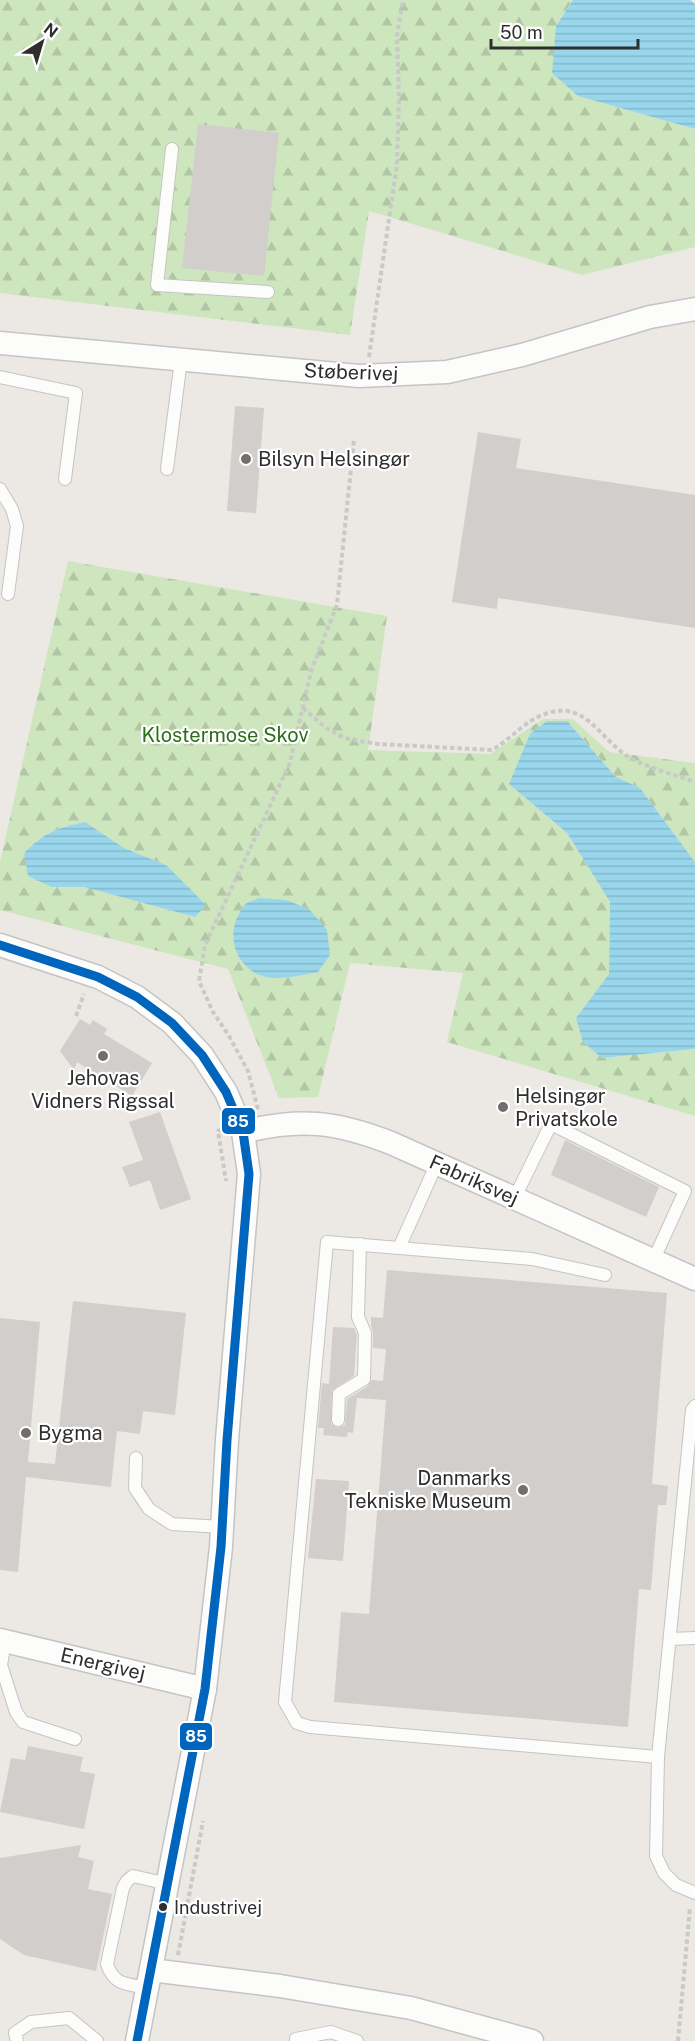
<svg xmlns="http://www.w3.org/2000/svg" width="695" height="2041" viewBox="0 0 695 2041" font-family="'Public Sans',sans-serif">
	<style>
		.forest { fill: url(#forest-firs); fill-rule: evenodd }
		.water { fill: url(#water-rules) }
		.building { fill: #d1cecb }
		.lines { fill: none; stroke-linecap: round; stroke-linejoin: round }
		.service-casing { stroke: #c5c4c5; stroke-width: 14 }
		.minor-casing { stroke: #c5c4c5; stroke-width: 25 }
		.path { stroke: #c9c9c8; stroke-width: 4; stroke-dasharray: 4.5 3; stroke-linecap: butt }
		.service { stroke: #fcfcfb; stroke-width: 12 }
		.minor { stroke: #fcfcfb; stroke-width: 22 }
		.bus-1-casing { stroke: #fff; stroke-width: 14 }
		.bus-1 { stroke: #0065bd; stroke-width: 9 }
		.poi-dot { fill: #706f6e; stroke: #fff; stroke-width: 2 }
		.bus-dot { fill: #2e2e2e; stroke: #fff; stroke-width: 2 }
		.labels { text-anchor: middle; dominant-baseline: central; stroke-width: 4.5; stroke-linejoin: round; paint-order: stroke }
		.bus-label { font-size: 18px; fill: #2e2e2e; stroke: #fff; text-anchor: start }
		.street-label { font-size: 20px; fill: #2e2e2e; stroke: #fff }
		.poi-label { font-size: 20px; fill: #2e2e2e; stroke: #fff; text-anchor: start }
		.park-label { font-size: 20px; fill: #2c6e1b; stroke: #fff }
		.line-badge { stroke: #fff; stroke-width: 2 }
		.badge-label { font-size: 16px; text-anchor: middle; font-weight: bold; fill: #fff }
	</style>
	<defs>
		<pattern id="forest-firs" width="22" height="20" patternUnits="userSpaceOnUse" patternTransform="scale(1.5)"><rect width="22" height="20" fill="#cee6be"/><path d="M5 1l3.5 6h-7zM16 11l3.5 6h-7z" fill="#b1c6a4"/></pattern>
		<pattern id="water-rules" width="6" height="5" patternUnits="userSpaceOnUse" patternTransform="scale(1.5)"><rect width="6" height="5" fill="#99d6ec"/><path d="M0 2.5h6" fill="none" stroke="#84b8cb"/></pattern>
	</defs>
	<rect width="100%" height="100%" fill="#ece8e4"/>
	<g class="forest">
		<path d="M 0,0 L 573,0 L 556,26 L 578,96 L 695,129 L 695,247 L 582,275 L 369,211 L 350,335 L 0,293 Z"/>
		<path d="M 68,561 L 387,616 L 368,750 L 490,754 L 543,719 L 573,719 L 609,752 L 695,763 L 695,862 L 640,788 L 616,777 L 567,721 L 509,784 L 567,833 L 610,902 L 609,974 L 576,1018 L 602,1058 L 695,1049 L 695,1116 L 447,1042 L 463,973 L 350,963 L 318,1097 L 279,1098 L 228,969 L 0,910 L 0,862 ZM 85,822 L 124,848 L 166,865 L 195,917 L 84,887 L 52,887 L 24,853 C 43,832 58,827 85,822 Z"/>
	</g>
	<g class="water">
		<path d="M 573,0 L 690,0 L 695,4 L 695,129 L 578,96 L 552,73 L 556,26 Z"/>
		<path d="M 547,721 L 567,721 L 616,777 L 640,788 L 695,862 L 695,1049 L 602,1058 L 583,1042 L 576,1018 L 609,974 L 610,902 L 567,833 L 509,784 L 530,734 Z"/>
		<path d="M 85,822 L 124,848 L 166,865 L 206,905 L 195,917 L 84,887 L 52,887 L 28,876 L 24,853 C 43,833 58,827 85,822 Z"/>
		<path d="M 260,898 L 286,900 L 309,909 L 327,930 L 330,955 L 318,972 C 302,975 283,980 266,977 C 238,971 225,938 239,914 C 241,910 243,905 247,903 C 251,901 256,899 260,898 Z"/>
	</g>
	<g class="building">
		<path d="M 198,124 L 279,133 L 264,276 L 182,268 Z"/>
		<path d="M 235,406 L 264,408 L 256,513 L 227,511 Z"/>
		<path d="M 478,432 L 521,439 L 516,468 L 695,495 L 695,628 L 498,598 L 497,609 L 452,602 Z"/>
		<path d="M 80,1019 L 90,1025 L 93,1020 L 107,1029 L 104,1034 L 152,1063 L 132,1096 L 77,1062 L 74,1070 L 60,1051 Z"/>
		<path d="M 160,1112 L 191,1199 L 160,1210 L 150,1180 L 130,1187 L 122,1167 L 143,1160 L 129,1122 Z"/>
		<path d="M 565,1140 L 659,1187 L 646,1217 L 551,1175 Z"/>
		<path d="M 387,1270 L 667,1293 L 652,1484 L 668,1486 L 666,1505 L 658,1505 L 651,1590 L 639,1589 L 628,1727 L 334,1702 L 341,1612 L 369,1614 L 386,1400 L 357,1398 L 353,1433 L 348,1432 L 347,1437 L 323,1435 L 324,1428 L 318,1428 L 322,1383 L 329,1384 L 333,1327 L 354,1328 L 357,1335 L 356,1346 L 354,1376 L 332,1390 L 331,1424 L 338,1428 L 345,1425 L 347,1399 L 368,1386 L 372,1380 L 383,1381 L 386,1349 L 373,1348 L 373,1333 L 371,1325 L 371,1317 L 383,1318 Z"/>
		<path d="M 73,1301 L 186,1313 L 175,1415 L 143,1411 L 140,1434 L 117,1431 L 111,1487 L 26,1477 L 18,1572 L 0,1570 L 0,1318 L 40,1322 L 28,1462 L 55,1464 Z"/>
		<path d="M 316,1479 L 349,1481 L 343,1561 L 308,1558 Z"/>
		<path d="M 28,1746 L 83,1757 L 80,1771 L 95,1774 L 84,1829 L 0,1812 L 11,1758 L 25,1760 Z"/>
		<path d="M 81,1845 L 78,1857 L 94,1861 L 88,1889 L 112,1894 L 96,1971 L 24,1955 L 0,1939 L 0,1858 Z"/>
	</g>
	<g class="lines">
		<defs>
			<g id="service">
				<path d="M 172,149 L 157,285 L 268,292"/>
				<path d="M 0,377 L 76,393 L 65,479"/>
				<path d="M 167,469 L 181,360"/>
				<path d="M 0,489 L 12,509 L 17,526 L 8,594"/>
				<path d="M 514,1199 L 551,1124 L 685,1191 L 653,1261"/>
				<path d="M 399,1248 L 437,1163"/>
				<path d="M 605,1275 L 532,1259 L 327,1242 L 285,1702 L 297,1723 L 310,1727 L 658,1757"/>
				<path d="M 695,1406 L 692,1410 L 658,1757 L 656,1856 L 664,1873 L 676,1885 L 695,1893"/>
				<path d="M 338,1420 L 339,1394 L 364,1379 L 365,1333 L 358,1317 L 360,1244"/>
				<path d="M 136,1458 L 135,1488 L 149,1509 L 172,1524 L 222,1527"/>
				<path d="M 670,1639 L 695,1638"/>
				<path d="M 5,1641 L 1,1665 L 16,1712 L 23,1722 L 75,1739"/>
				<path d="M 148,1988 C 128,1984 114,1986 107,1964 L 123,1888 L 127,1881 L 133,1876 L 168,1884"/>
				<path d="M 17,2041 L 15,2033 L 31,2022 L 69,2018 L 97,2041"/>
				<path d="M 296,2041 L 296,2039 L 331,2032 L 357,2041"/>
			</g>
			<g id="minor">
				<path d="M 0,343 L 359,376 L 447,372 L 522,355 L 650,317 L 695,309"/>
				<path d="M 0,945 L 98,977 L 137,997 L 172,1023 L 202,1055 L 226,1092 L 243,1132 L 249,1174 L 227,1440 L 221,1547 L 205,1689 L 137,2041"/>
				<path d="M 243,1132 C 300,1117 337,1122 391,1143 L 695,1279"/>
				<path d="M 0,1640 L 205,1689"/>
				<path d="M 151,1970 L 280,1986 L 411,2008 L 532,2041"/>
			</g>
		</defs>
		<use href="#service" class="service-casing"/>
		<use href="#minor" class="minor-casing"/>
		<g class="path">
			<path d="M 369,357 L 397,164 L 399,99 L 397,36 L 403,0"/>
			<path d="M 303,708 L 326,728 L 338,735 L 349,739 L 378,744 L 492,750 C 511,739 526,720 545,714 C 588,698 601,744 634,760 C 653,769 675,775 695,782"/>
			<path d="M 76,1016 L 84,994"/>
			<path d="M 258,1109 L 248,1071 L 229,1036 L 213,1012 L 199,981 L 205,945 L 290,763 L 311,671 L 337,605 L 354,439"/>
			<path d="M 222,1129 L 218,1131 L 226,1181"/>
			<path d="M 178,1955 L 203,1821"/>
			<path d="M 678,2041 L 690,1907"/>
		</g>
		<use href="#service" class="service"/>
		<use href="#minor" class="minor"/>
		<defs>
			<path id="bus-1" d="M 0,945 L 98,977 L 137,997 L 172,1023 L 202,1055 L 226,1092 L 243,1132 L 249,1174 L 227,1440 L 221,1547 L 205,1689 L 137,2041"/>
		</defs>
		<use href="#bus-1" class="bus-1-casing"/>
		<use href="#bus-1" class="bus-1"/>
	</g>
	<g class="poi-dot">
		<circle cx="246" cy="459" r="6"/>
		<circle cx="103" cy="1056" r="6"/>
		<circle cx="503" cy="1107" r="6"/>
		<circle cx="26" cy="1433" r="6"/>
		<circle cx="523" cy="1490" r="6"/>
	</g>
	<circle class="bus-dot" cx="163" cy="1907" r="5"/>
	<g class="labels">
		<g class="bus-label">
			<text x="174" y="1907">Industrivej</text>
		</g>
		<g class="street-label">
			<text transform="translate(351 372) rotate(2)">Støberivej</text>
			<text transform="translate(474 1180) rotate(24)">Fabriksvej</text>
			<text transform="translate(103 1664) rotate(13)">Energivej</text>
		</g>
		<g class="poi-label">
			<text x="258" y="459">Bilsyn Helsingør</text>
			<text x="103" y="1078" text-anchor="middle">Jehovas<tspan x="103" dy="23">Vidners Rigssal</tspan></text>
			<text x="515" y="1096">Helsingør<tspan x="515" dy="23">Privatskole</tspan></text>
			<text x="38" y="1433">Bygma</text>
			<text x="511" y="1478" text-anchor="end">Danmarks<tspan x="511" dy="23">Tekniske Museum</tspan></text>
		</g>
		<g class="park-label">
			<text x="225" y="735">Klostermose Skov</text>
		</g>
	</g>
	<g class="line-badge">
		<rect x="221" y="1107" width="35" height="28" rx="6" fill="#0065bd"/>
		<rect x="179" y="1722" width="34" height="29" rx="6" fill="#0065bd"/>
	</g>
	<g class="badge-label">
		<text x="238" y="1127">85</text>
		<text x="196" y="1742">85</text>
	</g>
	<g transform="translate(42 42) rotate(37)" stroke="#ffffff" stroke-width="4.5" paint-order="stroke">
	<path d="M0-4.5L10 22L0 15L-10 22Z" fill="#2e2e2e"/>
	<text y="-9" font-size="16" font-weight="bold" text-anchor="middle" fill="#2e2e2e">N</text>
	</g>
	<path d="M491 39v9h147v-9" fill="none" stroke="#2e2e2e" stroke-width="3"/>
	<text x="500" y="39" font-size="18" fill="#2e2e2e" stroke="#ffffff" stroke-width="4.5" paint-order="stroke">50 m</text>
</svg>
